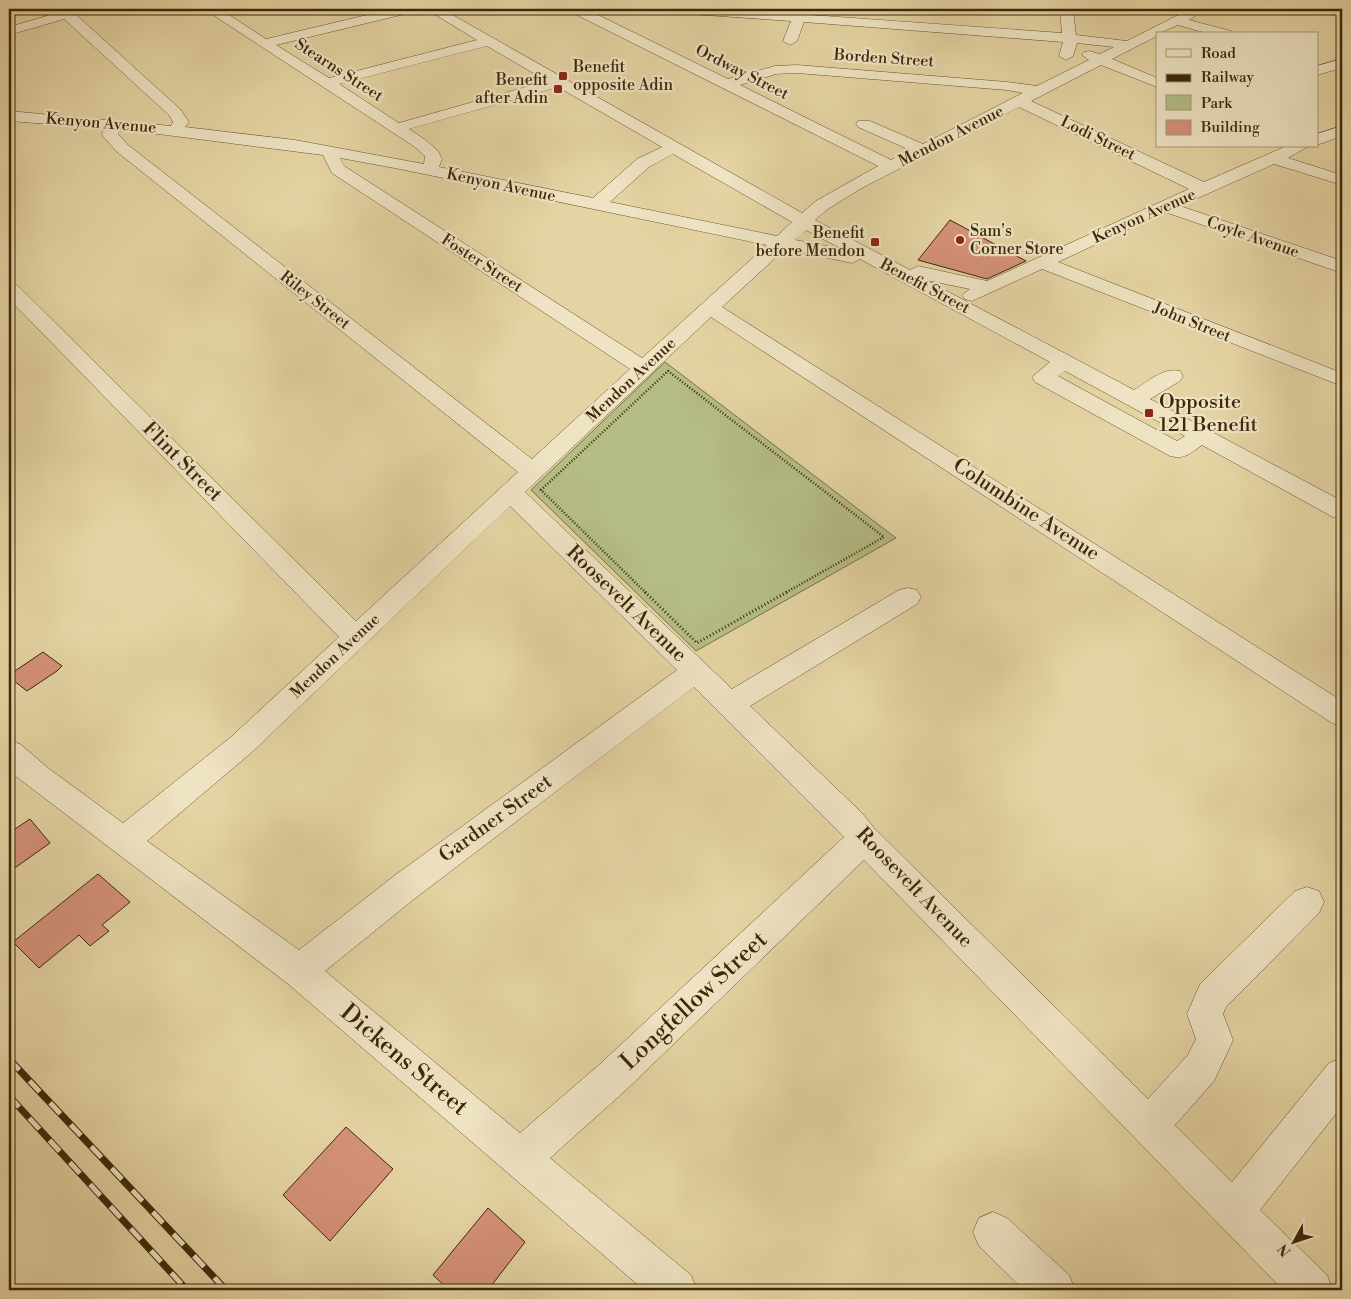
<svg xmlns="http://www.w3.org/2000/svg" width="1351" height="1299" viewBox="0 0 1351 1299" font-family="'Libre Bodoni',serif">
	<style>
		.green { fill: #b5bd85; stroke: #787246 }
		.building { fill: #d5917a; stroke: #3c2808 }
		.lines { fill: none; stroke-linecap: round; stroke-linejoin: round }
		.minor-casing { stroke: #66532f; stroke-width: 1 }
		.path-far1 { stroke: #3c2808; stroke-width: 2.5; stroke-dasharray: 1 2; stroke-linecap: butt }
		.path { stroke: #3c2808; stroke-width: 3; stroke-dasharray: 1 2.5; stroke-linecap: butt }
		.minor { fill: #eee3c3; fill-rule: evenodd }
		.rail-casing { stroke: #3c2808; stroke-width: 7 }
		.rail { stroke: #eee3c3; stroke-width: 5; stroke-dasharray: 15; stroke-linecap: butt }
		.poi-dot { fill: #8f2418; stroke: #eee3c3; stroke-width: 2 }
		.labels { text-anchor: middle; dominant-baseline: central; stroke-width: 4.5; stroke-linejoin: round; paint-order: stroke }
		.far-street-label { font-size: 16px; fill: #3c2808; stroke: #eee3c3 }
		.far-poi-label { font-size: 16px; fill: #3c2808; stroke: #eee3c3; text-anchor: start }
		.poi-label { font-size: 20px; fill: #3c2808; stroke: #eee3c3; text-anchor: start }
		.street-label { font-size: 20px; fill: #3c2808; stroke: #eee3c3 }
		.near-street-label { font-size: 24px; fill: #3c2808; stroke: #eee3c3 }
	</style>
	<rect width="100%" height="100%" fill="#e5d4a3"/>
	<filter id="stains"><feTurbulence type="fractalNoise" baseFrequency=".004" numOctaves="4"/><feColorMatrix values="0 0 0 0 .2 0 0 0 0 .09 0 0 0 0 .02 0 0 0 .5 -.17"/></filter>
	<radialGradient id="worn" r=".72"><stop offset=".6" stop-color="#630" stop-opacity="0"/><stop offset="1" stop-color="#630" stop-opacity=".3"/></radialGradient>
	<path class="green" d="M 665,362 L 896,538 L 696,651 L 531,490 Z"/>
	<g class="building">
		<path d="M 950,220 L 1026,261 L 987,279 L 918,260 Z"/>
		<path d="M 43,652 L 62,666 L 57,671 L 27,691 L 9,677 L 9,675 Z"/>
		<path d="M 30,819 L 50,843 L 9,872 L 9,833 Z"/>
		<path d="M 98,874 L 130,902 L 102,925 L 109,931 L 90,946 L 79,935 L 39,968 L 13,942 Z"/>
		<path d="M 346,1127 L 393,1169 L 330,1241 L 283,1195 Z"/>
		<path d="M 488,1208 L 525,1242 L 488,1290 L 449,1290 L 433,1275 Z"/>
	</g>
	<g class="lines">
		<defs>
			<g id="minor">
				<path d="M 55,9 L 68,9 L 72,11 L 180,109 L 189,122 L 185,127 L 295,140 L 424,164 L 425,156 L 415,147 L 204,9 L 220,9 L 266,39 L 392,9 L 414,9 L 413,12 L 276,45 L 329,78 L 477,40 L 426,9 L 442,9 L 802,213 L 816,201 L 878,166 L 571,12 L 570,9 L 586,9 L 728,79 L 775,66 L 797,65 L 1007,82 L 1037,86 L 1089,60 L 1082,55 L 1084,52 L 1089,51 L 1100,54 L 1114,47 L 1077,43 L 1073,56 L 1066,60 L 1059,56 L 1063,42 L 804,22 L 797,41 L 790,45 L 783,41 L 791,21 L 676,13 L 670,9 L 726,9 L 1062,33 L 1060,9 L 1073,9 L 1076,35 L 1127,41 L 1190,9 L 1206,9 L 1189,20 L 1231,31 L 1233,34 L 1210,34 L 1178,25 L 1157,34 L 1157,36 L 1112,59 L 1157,78 L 1157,87 L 1101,65 L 1031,101 L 1204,182 L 1287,146 L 1309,146 L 1288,158 L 1342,175 L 1342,185 L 1274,164 L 1180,206 L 1342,261 L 1342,273 L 1165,212 L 1058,262 L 1342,373 L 1342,386 L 1042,269 L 972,301 L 965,299 L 962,295 L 970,289 L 926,280 L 1134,390 C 1148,382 1163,367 1180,371 L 1183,376 L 1180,381 L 1150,399 L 1342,501 L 1342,519 L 1333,517 L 1202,445 C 1191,453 1184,460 1170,456 L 1035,382 L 1032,377 L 1050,362 L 860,259 L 852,263 L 785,249 L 722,307 L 1342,701 L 1342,726 L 1332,723 L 711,317 L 525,492 L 732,689 L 899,590 L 908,588 L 917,590 L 921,597 L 917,604 L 750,706 L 861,812 L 875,829 L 1148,1099 L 1188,1055 L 1196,1039 L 1187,1014 L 1200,984 L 1295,891 L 1307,887 L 1319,891 L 1324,902 L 1319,913 L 1226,1007 L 1223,1014 L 1233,1040 L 1214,1081 L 1175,1125 L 1232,1182 L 1329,1063 L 1342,1058 L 1342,1106 L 1260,1210 L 1327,1275 L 1333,1290 L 1283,1290 L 864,860 L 626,1090 L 550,1158 L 691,1275 L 697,1290 L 644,1290 L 287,983 L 9,771 L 9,741 L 20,744 L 48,768 L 123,823 L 231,737 L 339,637 L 9,299 L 9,282 L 16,284 L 356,621 L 518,472 L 116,151 L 102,135 L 103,128 L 9,121 L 9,111 L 171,126 L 173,122 L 169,115 L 64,19 L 9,35 L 9,27 L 57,13 ZM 487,46 L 547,81 L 399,123 L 339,84 ZM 797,73 L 1007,90 L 1023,93 L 923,144 L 870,121 L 858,121 L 856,124 L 858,127 L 910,150 L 891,160 L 740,85 L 776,74 ZM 558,87 L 662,147 L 637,159 L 593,198 L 439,167 L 442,159 L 438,151 L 427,141 L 409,129 ZM 1019,107 L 1189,189 L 987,281 L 918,266 L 910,270 L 815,220 L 828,209 L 860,189 ZM 119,129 L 323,155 L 332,173 L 630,369 L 532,459 L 128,145 L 118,134 ZM 673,154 L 792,222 L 777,236 L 610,202 L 649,167 ZM 340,158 L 400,169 L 767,245 L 642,358 L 344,166 ZM 806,230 L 842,249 L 795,240 ZM 1065,371 L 1185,436 L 1177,441 L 1058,376 ZM 510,506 L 677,670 L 394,876 L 299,950 L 147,841 L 251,753 ZM 694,687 L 844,837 L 600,1064 L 520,1133 L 325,971 L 418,896 Z"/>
				<path d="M 1326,9 L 1342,9 L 1342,13 L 1333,13 Z"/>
				<path d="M 1342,59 L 1342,68 L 1317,75 L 1317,66 Z"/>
				<path d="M 1342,126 L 1342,136 L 1317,145 L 1317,134 Z"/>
				<path d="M 993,1212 L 1007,1218 L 1069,1275 L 1075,1290 L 1024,1290 L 979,1246 L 973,1232 L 979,1218 Z"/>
			</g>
		</defs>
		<use href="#minor" class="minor-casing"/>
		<path class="path-far1" d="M 646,593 L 541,490 L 668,371 L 884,537 L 785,593"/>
		<path class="path" d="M 645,592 L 697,643 L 787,592"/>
		<use href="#minor" class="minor"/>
		<defs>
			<g id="rail">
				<path d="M 9,1059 L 226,1290"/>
				<path d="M 9,1096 L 187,1290"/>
			</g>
		</defs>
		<use href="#rail" class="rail-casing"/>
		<use href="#rail" class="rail"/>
	</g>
	<g class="poi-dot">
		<rect x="558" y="71" width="10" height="10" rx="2.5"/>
		<rect x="553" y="84" width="10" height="10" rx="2.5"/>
		<circle cx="960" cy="240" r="5"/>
		<rect x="870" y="237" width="10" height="10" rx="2.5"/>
		<rect x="1144" y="408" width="10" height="10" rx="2.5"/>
	</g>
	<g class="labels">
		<g class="far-street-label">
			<text transform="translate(884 58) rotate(4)">Borden Street</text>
			<text transform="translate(339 70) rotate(33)">Stearns Street</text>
			<text transform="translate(742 72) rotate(27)">Ordway Street</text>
			<text transform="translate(101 123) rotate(5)">Kenyon Avenue</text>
			<text transform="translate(951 136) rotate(-27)">Mendon Avenue</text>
			<text transform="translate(1098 138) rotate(26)">Lodi Street</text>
			<text transform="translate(501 185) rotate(12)">Kenyon Avenue</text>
			<text transform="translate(1144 216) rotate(-24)">Kenyon Avenue</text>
			<text transform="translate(1253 237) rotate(19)">Coyle Avenue</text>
			<text transform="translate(482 263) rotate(33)">Foster Street</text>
			<text transform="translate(925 286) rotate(28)">Benefit Street</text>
			<text transform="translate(315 300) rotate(38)">Riley Street</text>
			<text transform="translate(1192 322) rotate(22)">John Street</text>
			<text transform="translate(631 380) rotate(-43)">Mendon Avenue</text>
			<text transform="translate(335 656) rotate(-43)">Mendon Avenue</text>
		</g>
		<g class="far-poi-label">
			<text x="573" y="67">Benefit<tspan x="573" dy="18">opposite Adin</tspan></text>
			<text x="548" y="80" text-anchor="end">Benefit<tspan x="548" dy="18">after Adin</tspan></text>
			<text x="970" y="231">Sam's<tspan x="970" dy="18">Corner Store</tspan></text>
			<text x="865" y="233" text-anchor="end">Benefit<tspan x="865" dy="18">before Mendon</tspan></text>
		</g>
		<g class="poi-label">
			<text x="1159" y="402">Opposite<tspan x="1159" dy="23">121 Benefit</tspan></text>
		</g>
		<g class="street-label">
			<text transform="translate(182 462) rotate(45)">Flint Street</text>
			<text transform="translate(1026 510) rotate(33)">Columbine Avenue</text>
			<text transform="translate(626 604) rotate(44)">Roosevelt Avenue</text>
			<text transform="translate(496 819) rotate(-36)">Gardner Street</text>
			<text transform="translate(914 888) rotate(46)">Roosevelt Avenue</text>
		</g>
		<g class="near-street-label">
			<text transform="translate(694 1001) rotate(-43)">Longfellow Street</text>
			<text transform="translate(404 1060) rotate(40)">Dickens Street</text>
		</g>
	</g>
	<rect width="1351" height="1299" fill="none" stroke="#e5d4a3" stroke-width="30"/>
	<rect x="10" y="10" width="1331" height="1279" fill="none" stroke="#3c2808" stroke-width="2.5"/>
	<rect x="15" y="15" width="1321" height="1269" fill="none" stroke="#3c2808"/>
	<rect x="1156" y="32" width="162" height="115" fill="#eee3c3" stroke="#a79878"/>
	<rect x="1166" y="49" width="25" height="8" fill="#eee3c3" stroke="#a79878"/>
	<text x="1201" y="58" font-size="15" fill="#3c2808">Road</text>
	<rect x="1166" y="74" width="25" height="8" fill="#3c2808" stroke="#a79878"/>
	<text x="1201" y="82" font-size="15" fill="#3c2808">Railway</text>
	<rect x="1166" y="95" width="25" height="15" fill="#b5bd85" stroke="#a79878"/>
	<text x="1201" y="108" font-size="15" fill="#3c2808">Park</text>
	<rect x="1166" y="120" width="25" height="15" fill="#d5917a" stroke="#a79878"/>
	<text x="1201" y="132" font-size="15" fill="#3c2808">Building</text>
	<g transform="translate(1294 1242) rotate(230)" stroke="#eee3c3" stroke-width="4" paint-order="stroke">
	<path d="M0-4L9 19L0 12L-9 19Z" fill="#3c2808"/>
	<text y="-8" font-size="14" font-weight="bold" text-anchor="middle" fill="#3c2808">N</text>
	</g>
	<rect width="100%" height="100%" filter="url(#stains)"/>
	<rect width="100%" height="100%" fill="url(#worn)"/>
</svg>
